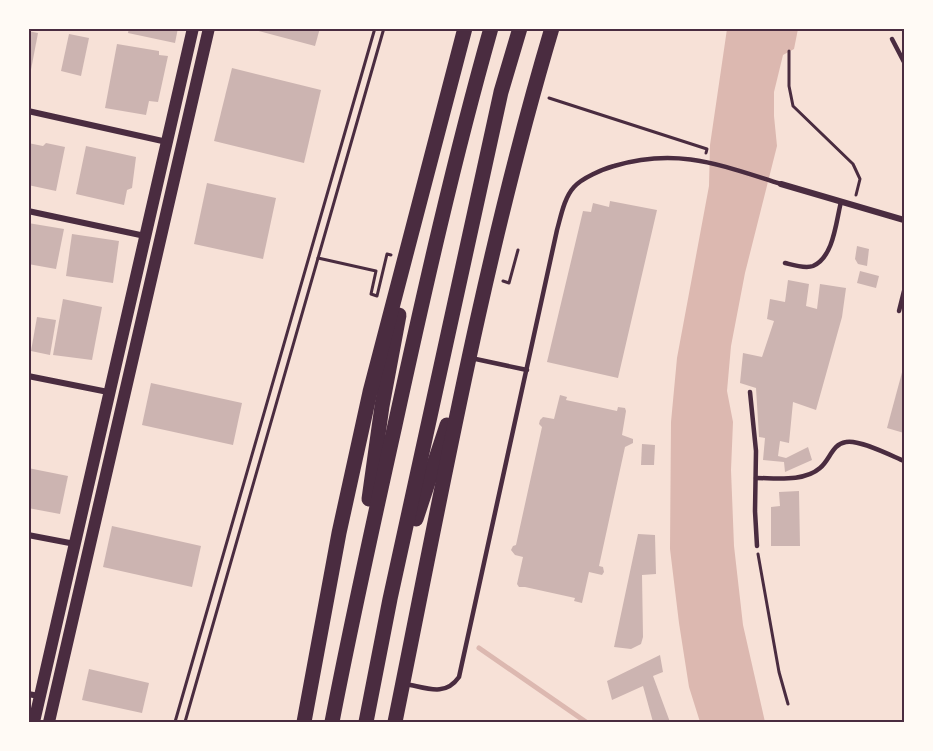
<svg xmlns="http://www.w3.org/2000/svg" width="933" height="751" viewBox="0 0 933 751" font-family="Montserrat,sans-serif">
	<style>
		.water { fill: #dcb8b0 }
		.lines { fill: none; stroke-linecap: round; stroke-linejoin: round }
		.stream { stroke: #dcb8b0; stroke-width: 5 }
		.building { fill: #ccb4b1 }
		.path { stroke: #4a2c40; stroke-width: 3 }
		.service { stroke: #4a2c40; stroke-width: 4.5 }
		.minor { stroke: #4a2c40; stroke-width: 6 }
		.secondary { stroke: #4a2c40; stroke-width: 12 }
		.trunk { stroke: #4a2c40; stroke-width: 15 }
		.neatline { fill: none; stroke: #4a2c40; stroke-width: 2 }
	</style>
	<rect width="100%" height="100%" fill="#f7e1d7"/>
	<path class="water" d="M 727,29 L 798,29 L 794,49 L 783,55 L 774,92 L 774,116 L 777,146 L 745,273 L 731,346 L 727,391 L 733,422 L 731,470 L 734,546 L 743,625 L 765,722 L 700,722 L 689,687 L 679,623 L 670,549 L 671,422 L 677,358 L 709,186 L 710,145 Z"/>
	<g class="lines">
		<path class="stream" d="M 479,648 L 586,722"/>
	</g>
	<g class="building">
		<path d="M 129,28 L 178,28 L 175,43 L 128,33 Z"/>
		<path d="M 247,28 L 320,28 L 315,46 Z"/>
		<path d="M 28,31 L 38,33 L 30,75 L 28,75 Z"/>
		<path d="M 69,34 L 89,38 L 81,76 L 61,71 Z"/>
		<path d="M 117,44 L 159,51 L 159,55 L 168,56 L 158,102 L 149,101 L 146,115 L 105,108 Z"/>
		<path d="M 232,68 L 321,90 L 304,163 L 214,141 Z"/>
		<path d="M 28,143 L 43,146 L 46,143 L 65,147 L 56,191 L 28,185 Z"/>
		<path d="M 86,146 L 136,157 L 132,188 L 127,190 L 124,205 L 76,194 Z"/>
		<path d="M 207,183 L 276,198 L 263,259 L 194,244 Z"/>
		<path d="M 610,201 L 657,210 L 618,378 L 547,362 L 583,211 L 591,212 L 593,203 L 609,207 Z"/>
		<path d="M 28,223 L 64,229 L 56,269 L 28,264 Z"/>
		<path d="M 72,234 L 119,241 L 113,283 L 66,276 Z"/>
		<path d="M 857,246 L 869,249 L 867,266 L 858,264 L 855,259 Z"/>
		<path d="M 860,271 L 879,276 L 876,288 L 857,283 Z"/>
		<path d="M 788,280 L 809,284 L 806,306 L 817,309 L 820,284 L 846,288 L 842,317 L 816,410 L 793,402 L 789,443 L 780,441 L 778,456 L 786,458 L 808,447 L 812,460 L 785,472 L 784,462 L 763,460 L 765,438 L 759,437 L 756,388 L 740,383 L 743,353 L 762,357 L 774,321 L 767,319 L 770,299 L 785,302 Z"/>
		<path d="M 63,299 L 102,307 L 92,360 L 53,355 Z"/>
		<path d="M 37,317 L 56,320 L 50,355 L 31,351 Z"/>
		<path d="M 904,365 L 904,433 L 887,428 Z"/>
		<path d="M 151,383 L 242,403 L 233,445 L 142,425 Z"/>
		<path d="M 560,395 L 567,397 L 566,400 L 617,411 L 618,407 L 625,408 L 626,411 L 622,435 L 633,439 L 633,443 L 625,447 L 599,566 L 603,567 L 604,572 L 602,575 L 589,572 L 582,603 L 574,601 L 575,598 L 525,587 L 519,587 L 517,584 L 523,557 L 515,555 L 511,550 L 513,546 L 516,545 L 542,427 L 539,424 L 540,420 L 543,417 L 554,419 Z"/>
		<path d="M 642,444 L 655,445 L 654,465 L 641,465 Z"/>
		<path d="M 28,468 L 68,476 L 60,514 L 28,508 Z"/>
		<path d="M 799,491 L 800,546 L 771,546 L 771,507 L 780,506 L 779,492 Z"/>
		<path d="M 112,526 L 201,546 L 192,587 L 103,567 Z"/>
		<path d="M 638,534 L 655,535 L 656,574 L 642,575 L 643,637 L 641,644 L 631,649 L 614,647 Z"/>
		<path d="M 660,655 L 663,672 L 653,676 L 670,722 L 653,722 L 643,686 L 612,700 L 607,681 Z"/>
		<path d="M 89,669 L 149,683 L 142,713 L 82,700 Z"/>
	</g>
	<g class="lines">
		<g class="path">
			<path d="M 789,51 L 789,86 L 793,106 L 853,164 L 860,179 L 856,195"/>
			<path d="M 549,98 L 707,149 L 706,153"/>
			<path d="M 318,258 L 376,271 L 371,294 L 377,296 L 387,254 L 391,255"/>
			<path d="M 503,281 L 509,283 L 518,250"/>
			<path d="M 758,554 L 779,672 L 788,704"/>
			<path d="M 175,722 L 375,28"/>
			<path d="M 185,722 L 384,28"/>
		</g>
		<g class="service">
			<path d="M 892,39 L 904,62"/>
			<path d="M 785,263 C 793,265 805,269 813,266 C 834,257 836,221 841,202"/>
			<path d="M 899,311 L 904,291"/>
			<path d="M 471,358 L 527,370"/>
			<path d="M 750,392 L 756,451 L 755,511 L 757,546"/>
			<path d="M 756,478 C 776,478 804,482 820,468 C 830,460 832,444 846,442 C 859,439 892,456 904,461"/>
			<path d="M 406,684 C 427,688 445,697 459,677 L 557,230 C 561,216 564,198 574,187 C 582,178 603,169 614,166 C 678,147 720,165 781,184"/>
		</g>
		<g class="minor">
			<path d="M 28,111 L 167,142"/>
			<path d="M 781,184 L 904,220"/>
			<path d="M 28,211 L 145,236"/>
			<path d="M 28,376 L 108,392"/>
			<path d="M 28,535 L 75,544"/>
			<path d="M 28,694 L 39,696"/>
		</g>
		<g class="secondary">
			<path d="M 34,722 L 193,28"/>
			<path d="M 49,722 L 209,28"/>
		</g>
		<g class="trunk">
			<path d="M 369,499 L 382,406 L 399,315"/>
			<path d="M 416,519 L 447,425"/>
			<path d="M 304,722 L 339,533 L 370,392 L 465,28"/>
			<path d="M 332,722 C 351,623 373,524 395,425 C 424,292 454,159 491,28"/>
			<path d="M 366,722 L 390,599 L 501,92 L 520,28"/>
			<path d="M 395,722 C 442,490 484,256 552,28"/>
		</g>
	</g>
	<rect width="933" height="751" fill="none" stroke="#fffaf5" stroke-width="60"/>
	<rect x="30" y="30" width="873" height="691" class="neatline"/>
</svg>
